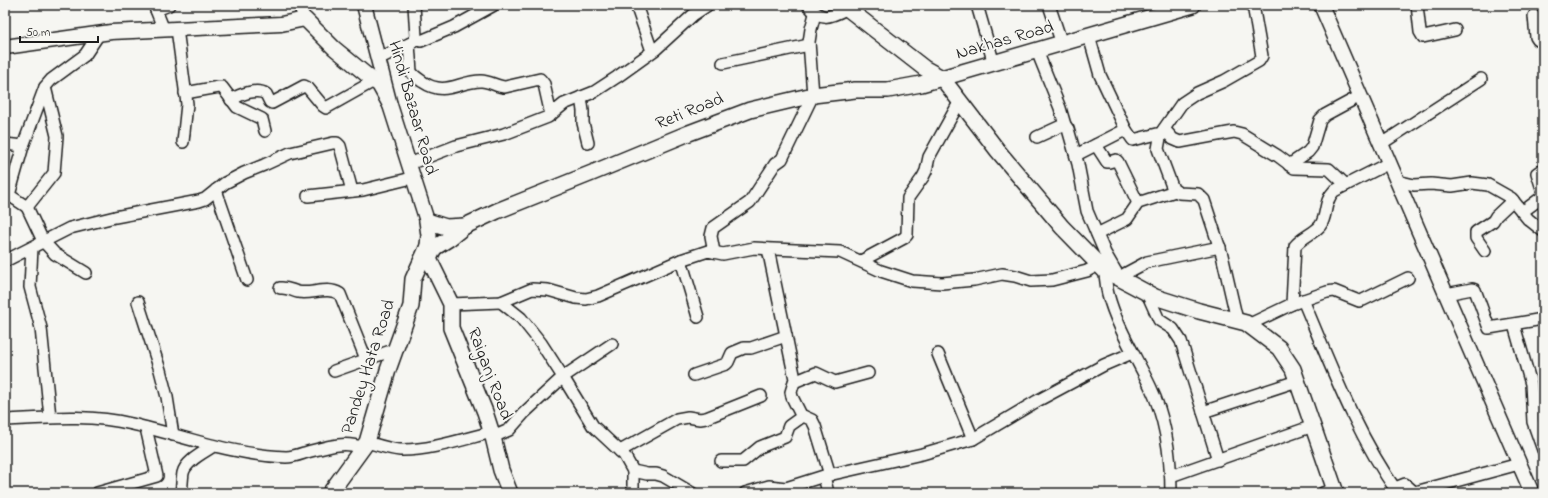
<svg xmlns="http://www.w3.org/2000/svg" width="1548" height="498" viewBox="0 0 1548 498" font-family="'Indie Flower',sans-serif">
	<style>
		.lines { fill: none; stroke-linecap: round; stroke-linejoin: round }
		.minor-casing { stroke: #1c1c1c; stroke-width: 14 }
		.tertiary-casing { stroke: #1c1c1c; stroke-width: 17 }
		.secondary-casing { stroke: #1c1c1c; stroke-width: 18 }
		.minor { stroke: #f6f6f2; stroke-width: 11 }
		.tertiary { stroke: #f6f6f2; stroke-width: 14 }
		.secondary { stroke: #f6f6f2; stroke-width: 15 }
		.labels { text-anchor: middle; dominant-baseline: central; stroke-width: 4; stroke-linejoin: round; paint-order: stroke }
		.street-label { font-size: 18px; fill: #1c1c1c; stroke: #f6f6f2 }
	</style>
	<rect width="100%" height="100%" fill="#f6f6f2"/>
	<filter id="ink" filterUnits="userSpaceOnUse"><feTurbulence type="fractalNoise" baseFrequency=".025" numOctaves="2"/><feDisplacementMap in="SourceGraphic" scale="8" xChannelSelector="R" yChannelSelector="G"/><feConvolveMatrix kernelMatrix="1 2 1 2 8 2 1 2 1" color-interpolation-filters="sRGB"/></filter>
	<g filter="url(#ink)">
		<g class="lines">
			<defs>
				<g id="minor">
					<path d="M 154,5 L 164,30"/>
					<path d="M 299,5 L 305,19"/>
					<path d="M 636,5 L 652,51"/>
					<path d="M 808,5 C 821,21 829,18 846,9"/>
					<path d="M 977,5 L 994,64"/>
					<path d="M 1049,5 L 1062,44"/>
					<path d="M 1417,5 L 1420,32 L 1423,37 L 1455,30"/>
					<path d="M 156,10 L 169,5"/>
					<path d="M 1534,16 L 1536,37 L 1538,40 L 1543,40"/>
					<path d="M 177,29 L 187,104 L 183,142"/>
					<path d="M 1089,36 L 1100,75 L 1126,130"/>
					<path d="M 415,39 L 421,41 L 454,27 L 494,5"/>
					<path d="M 409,44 L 411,72 C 414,76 419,79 423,82 C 445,97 459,81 481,81 C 490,81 497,87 505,87 L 540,79 L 544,84 L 551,115"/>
					<path d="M 1037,51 L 1060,108 L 1065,125"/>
					<path d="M 378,59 L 413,42 L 416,37 L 414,5"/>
					<path d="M 723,63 L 809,45"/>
					<path d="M 185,93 L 219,87 L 222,87 L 237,107 L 262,119 L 265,131"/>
					<path d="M 581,97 L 583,111 L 583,123 L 588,143"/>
					<path d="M 231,100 C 240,94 257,88 266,94 L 270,102 L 272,103 L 304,86 L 308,88 L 323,106 L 326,108 L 374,81"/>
					<path d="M 1037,137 L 1061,126 L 1065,125 L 1068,129 L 1078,164 L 1087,211 L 1105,253 L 1119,277 L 1147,262 L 1220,247"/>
					<path d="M 5,144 L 23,146"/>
					<path d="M 1381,144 L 1481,79"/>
					<path d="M 1096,145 L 1107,162 L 1109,162 L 1116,160 L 1118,162 L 1138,203"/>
					<path d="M 1076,155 L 1123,131 L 1126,130 L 1133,140 L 1161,133 L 1182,103 L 1197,93 L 1224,81 L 1259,61 L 1262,56 L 1253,5"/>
					<path d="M 409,164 L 456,146 L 504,134 L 548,117 L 564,104 L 594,92 L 617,77 L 656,49 L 693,15 L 708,5"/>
					<path d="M 1289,165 L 1308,152 L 1312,147 L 1320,120 L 1325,115 L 1360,96"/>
					<path d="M 1543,169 L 1537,173 L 1543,192"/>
					<path d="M 1397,181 L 1414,185 L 1431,184 L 1452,186 L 1472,183 L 1488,185 L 1511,198 L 1528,219 L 1543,231"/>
					<path d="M 216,190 L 247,280"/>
					<path d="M 308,196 L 363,190 L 412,178"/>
					<path d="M 27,207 L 54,173 L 57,136 L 45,87"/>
					<path d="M 1522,212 L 1541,198 L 1543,193"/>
					<path d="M 1097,234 L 1127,219 L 1138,203 L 1175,191"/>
					<path d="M 32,248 L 30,287 L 41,328 L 50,417"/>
					<path d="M 768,249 L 795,379 L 791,392 L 792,397 L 801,415 L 812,420 L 815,426 L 830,475"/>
					<path d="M 1485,251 L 1476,238 L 1476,232 L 1493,221 L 1496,216 L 1513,200"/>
					<path d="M 714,252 L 711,236 L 713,228 L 750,202 L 775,164 L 782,159 L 813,95 L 809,42 L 811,29 L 815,14"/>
					<path d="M 681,260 L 698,317"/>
					<path d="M 5,261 L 70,228 L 115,217 L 199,201 L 205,199 L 225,183 L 244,173 L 264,165 L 290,153 L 333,143 L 337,143 L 340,146 L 352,191"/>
					<path d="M 861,261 L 904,238 L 907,235 L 908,198 L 923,177 L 926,171 L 929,157 L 960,101"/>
					<path d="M 1104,270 C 1106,278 1106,286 1108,294 C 1116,325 1136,357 1150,386 C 1166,419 1171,457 1171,493"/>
					<path d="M 86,273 L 55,254 L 43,241 L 27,207 L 9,195 L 23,146 L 45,87 L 51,80 L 85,55 L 99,34"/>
					<path d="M 280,288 C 288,287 292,291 298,292 C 311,295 327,286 340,294 L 366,359"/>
					<path d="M 1146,291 L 1159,320 L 1173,329 L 1181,341 L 1218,460"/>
					<path d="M 1446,294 L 1472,289 L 1475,290 L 1489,328 L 1543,319"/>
					<path d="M 1303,300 C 1331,366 1356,434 1398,493"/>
					<path d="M 138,302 L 160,370 L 167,397 L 173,435"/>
					<path d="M 501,302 L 521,318 L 541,343 L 563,377 L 593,426 L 624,455 L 633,471 L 647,474 L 656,474 L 663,476 L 692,493"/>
					<path d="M 451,304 L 501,302 L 532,289 L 548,290 L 576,298 L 586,299 L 598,296 L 681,260 L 708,251 L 723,254 L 754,248 L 840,252 L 881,271 L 912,281 L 942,283 L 974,280 L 1002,274 L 1015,276 L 1031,281 L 1052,280 L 1087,271 L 1098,265"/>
					<path d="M 1292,304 L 1295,246 C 1302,237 1313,234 1320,226 C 1328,216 1323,202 1334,191 L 1389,163"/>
					<path d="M 1237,320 L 1222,255 L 1204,200 L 1198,194 L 1179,193 L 1173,189 L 1158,149 L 1160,138 L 1164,129 L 1173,139 L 1180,142 L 1228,133 L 1234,132 L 1242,134 L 1278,156 L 1294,168 L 1329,169 L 1346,185"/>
					<path d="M 1248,325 L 1292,304 L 1327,292 L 1334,291 L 1359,301 L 1363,300 L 1408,278"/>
					<path d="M 1514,325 L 1531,384 L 1533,422 L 1543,450"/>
					<path d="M 938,354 L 973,439"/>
					<path d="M 334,371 L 396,349"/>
					<path d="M 694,375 L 726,364 L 728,362 L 732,353 L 744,348 L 751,348 L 786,336"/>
					<path d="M 794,382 L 816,373 L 835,382 L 868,373"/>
					<path d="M 1203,412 L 1297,381"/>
					<path d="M 5,420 C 47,418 90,414 132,424 C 184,436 232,455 286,457 C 292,457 298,455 304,453 C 324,448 343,440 363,448"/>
					<path d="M 493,437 L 509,430 L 524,413 L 563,377 L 612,344"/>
					<path d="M 367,442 C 377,445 389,449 400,450 C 428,451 464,439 492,432"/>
					<path d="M 620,451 L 677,419 L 688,417 L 700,419 L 706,418 L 761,396"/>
					<path d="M 721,461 L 743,461 L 760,447 L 785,437 L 789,426 L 803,416"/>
					<path d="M 633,471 L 633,493"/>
					<path d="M 1171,476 L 1313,426"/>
					<path d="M 1395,488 L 1405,484 L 1414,492 L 1419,491 L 1519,464"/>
					<path d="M 97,493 L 157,476 L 146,428"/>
					<path d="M 181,493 C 182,487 182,479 183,473 C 186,461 203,453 212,447"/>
					<path d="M 745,493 L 769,486 L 786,488 L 824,476"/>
					<path d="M 828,493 L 824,476 L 922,454 L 973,439 L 1037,401 L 1104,365 L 1132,353"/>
					<path d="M 1323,493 L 1335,489"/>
				</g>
				<g id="tertiary">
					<path d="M 364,5 L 390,105 L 427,221"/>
					<path d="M 1321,5 L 1532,493"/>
					<path d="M 5,47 L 111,32 L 281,24 L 305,19 L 334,48 L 379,85 L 390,105"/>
				</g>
				<g id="secondary">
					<path d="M 843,5 L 924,68 L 942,78 L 998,151 L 1062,227 L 1104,270 L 1155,297 L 1199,311 L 1246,323 L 1279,348 L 1293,369 L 1336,493"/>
					<path d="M 427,221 L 446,227 L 465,226 L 450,238 L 434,248 L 428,246 L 429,235 Z"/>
					<path d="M 465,226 L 497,211 L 592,173 L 689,133 L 750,110 L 813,95 L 855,90 L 888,90 L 921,84 L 1193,5"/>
					<path d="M 434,248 L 429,259 L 451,304 L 451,328 L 485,412 L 493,437 L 501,470 L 510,493"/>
					<path d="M 330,493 L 367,442 L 388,370 L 411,306 L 413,279 L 428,246"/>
				</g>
			</defs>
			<use href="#minor" class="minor-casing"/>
			<use href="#tertiary" class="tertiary-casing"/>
			<use href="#secondary" class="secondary-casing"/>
			<use href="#minor" class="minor"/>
			<use href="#tertiary" class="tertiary"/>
			<use href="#secondary" class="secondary"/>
		</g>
	</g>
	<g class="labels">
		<g class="street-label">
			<text transform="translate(1005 41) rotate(-16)">Nakhas Road</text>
			<text transform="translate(412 108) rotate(74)">Hindi Bazaar Road</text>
			<text transform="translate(690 112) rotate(-22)">Reti Road</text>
			<text transform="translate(369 367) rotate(-72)">Pandey Hata Road</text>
			<text transform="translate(489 374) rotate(69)">Raiganj Road</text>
		</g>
	</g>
	<rect width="1548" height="498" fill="none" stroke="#f6f6f2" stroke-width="20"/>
	<rect x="10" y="10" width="1528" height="478" fill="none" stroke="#1c1c1c" stroke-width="1.5" filter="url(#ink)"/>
	<path d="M20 36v6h78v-6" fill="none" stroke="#1c1c1c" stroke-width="2"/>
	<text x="26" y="36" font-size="12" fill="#1c1c1c" stroke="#f6f6f2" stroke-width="3" paint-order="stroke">50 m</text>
</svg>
